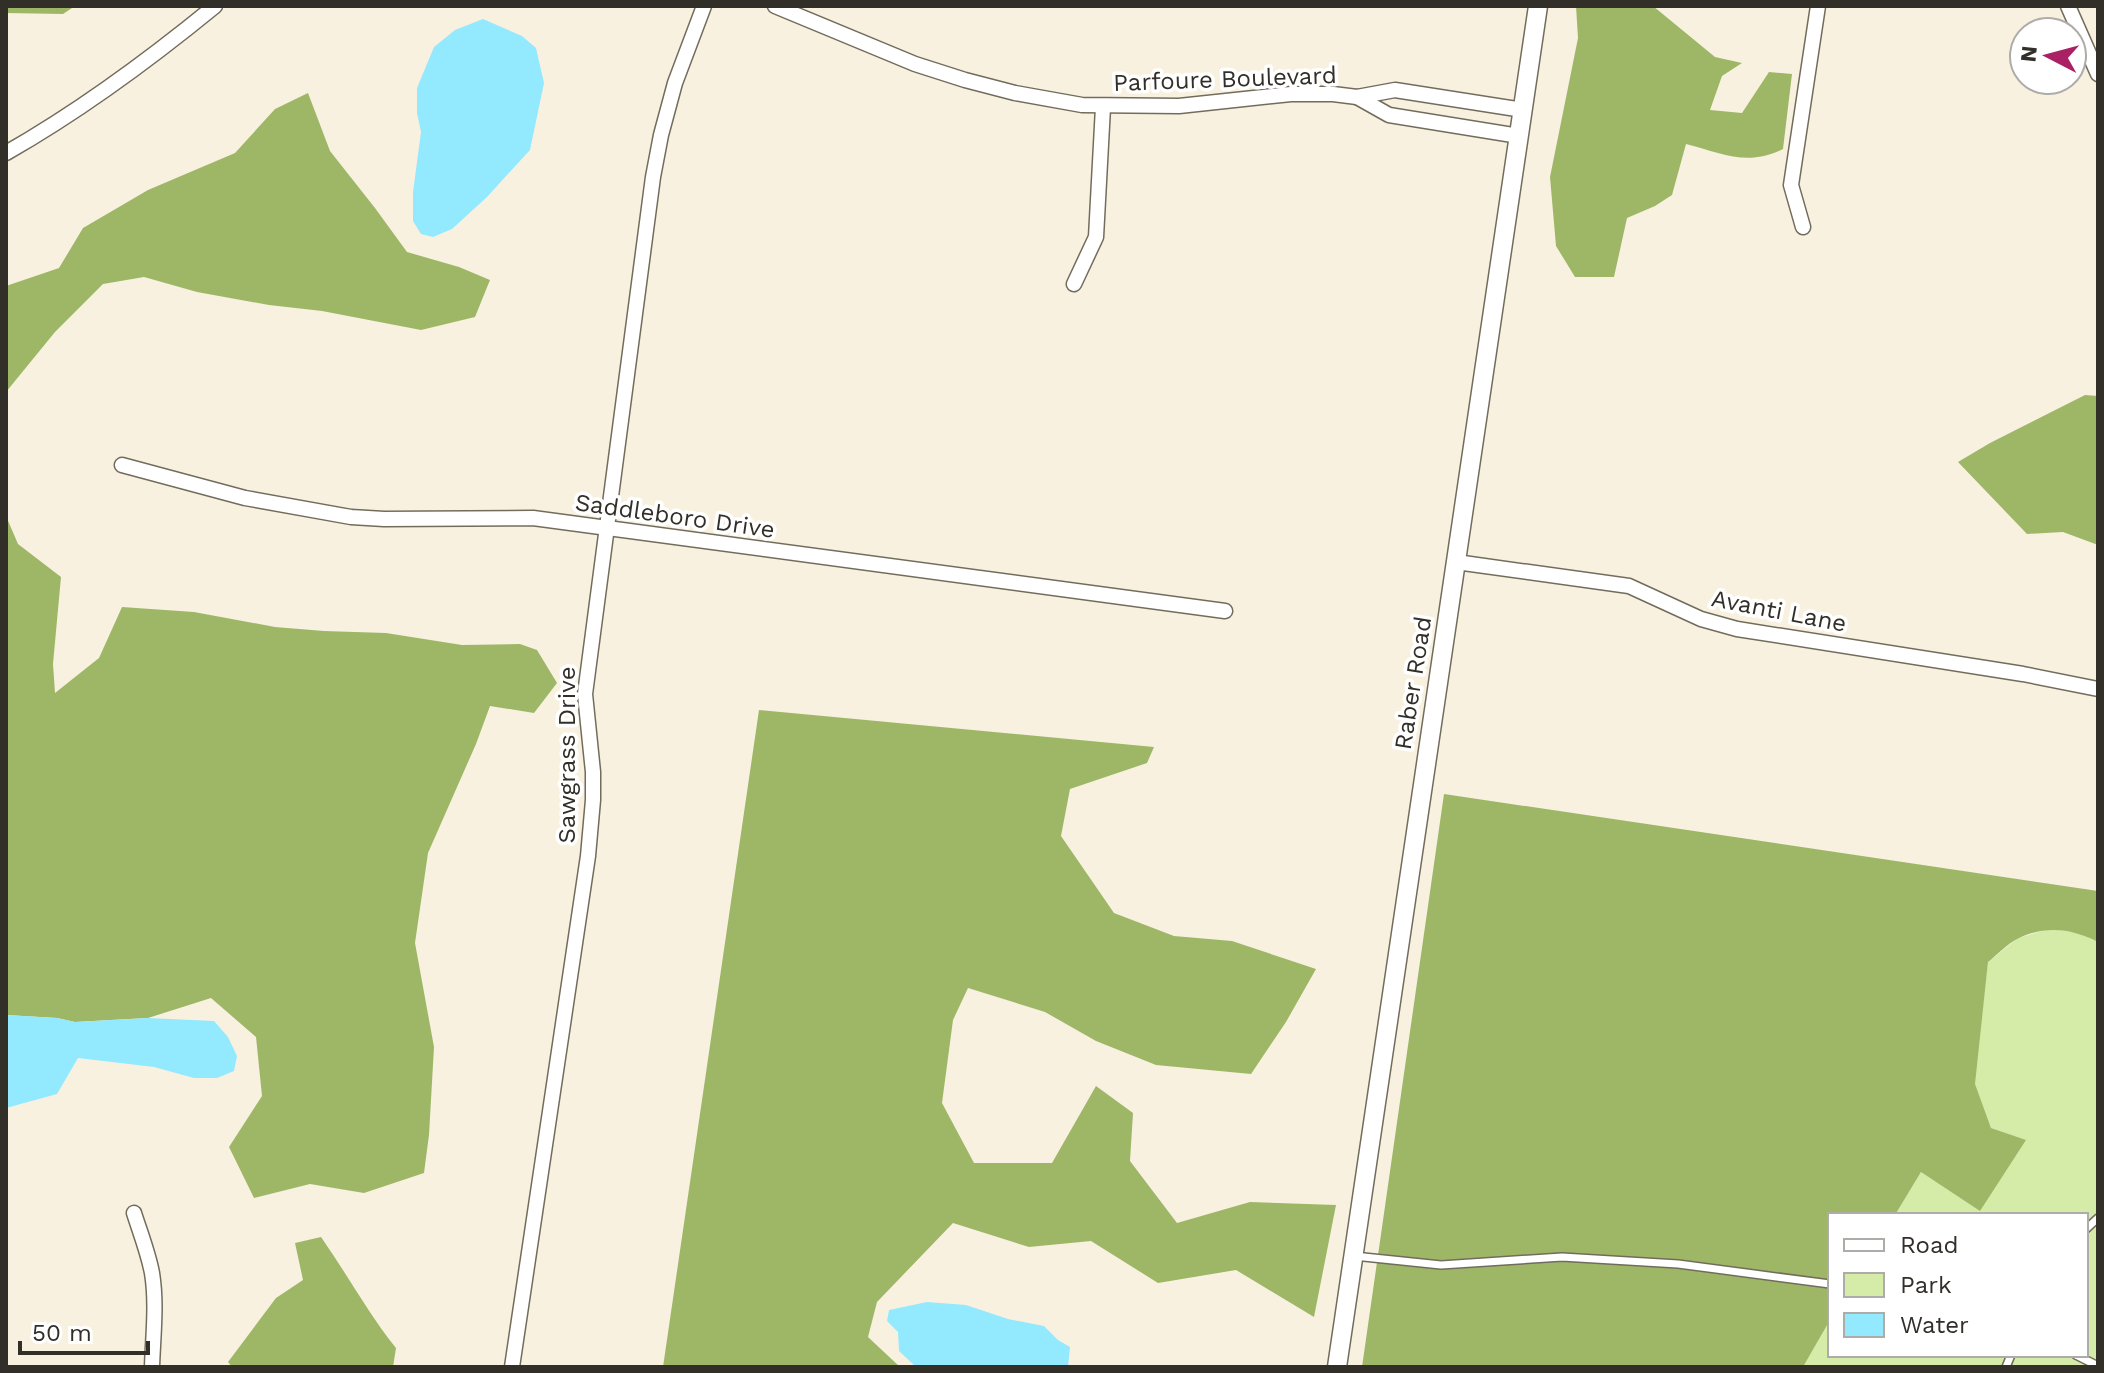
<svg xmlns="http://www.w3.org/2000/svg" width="2104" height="1373" viewBox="0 0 2104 1373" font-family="'Work Sans',sans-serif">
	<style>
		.green { fill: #d5eca8 }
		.forest { fill: #9eb767 }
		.water { fill: #93e9fe }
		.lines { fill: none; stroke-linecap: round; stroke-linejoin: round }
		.service-casing { stroke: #726c5d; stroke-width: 10 }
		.minor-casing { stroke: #726c5d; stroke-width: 17 }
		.tertiary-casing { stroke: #726c5d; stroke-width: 21 }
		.service { stroke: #fff; stroke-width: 7 }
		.minor { stroke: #fff; stroke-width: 14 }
		.tertiary { stroke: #fff; stroke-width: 18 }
		.labels { text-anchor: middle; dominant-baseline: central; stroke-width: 7; stroke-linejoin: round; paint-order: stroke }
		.street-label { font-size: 24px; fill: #322f28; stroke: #fff }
	</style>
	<rect width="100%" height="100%" fill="#f9f1e0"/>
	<path class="green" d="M 2050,929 L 2080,933 L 2098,942 L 2098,1367 L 1803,1367 L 1830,1320 L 1830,1355 L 2086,1355 L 2086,1215 L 1895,1215 L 1921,1172 L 2026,1141 L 1991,1128 L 1974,1083 L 1988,962 L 2018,938 Z"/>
	<g class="forest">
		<path d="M 6,6 L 75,6 L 63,14 L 6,13 Z"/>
		<path d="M 1576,6 L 1653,6 L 1715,57 L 1742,63 L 1722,76 L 1710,110 L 1742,113 L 1769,72 L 1792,74 L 1783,149 C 1748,167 1721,153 1686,144 L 1672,195 L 1655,206 L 1627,218 L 1614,277 L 1575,277 L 1556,246 L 1550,177 L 1578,38 Z"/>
		<path d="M 308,93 L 330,151 L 375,208 L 407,252 L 459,267 L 490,280 L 475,317 L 421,330 L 322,311 L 269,305 L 197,292 L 144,277 L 103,284 L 55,332 L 6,392 L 6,286 L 59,268 L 83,228 L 148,190 L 235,153 L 275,109 Z"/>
		<path d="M 2085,395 L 2098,396 L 2098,545 L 2063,532 L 2027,534 L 1958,462 L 1990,443 Z"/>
		<path d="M 6,516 L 18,544 L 61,577 L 53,664 L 55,693 L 99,658 L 122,607 L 194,612 L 275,627 L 324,631 L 386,633 L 462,645 L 520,644 L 537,650 L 557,683 L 534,713 L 490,706 L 476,744 L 428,853 L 415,943 L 434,1047 L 429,1135 L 424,1173 L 364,1193 L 310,1184 L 254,1198 L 229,1147 L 262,1096 L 256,1037 L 211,998 L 148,1018 L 75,1022 L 57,1018 L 6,1015 Z"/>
		<path d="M 759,710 L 1154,747 L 1147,763 L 1070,789 L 1061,836 L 1114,913 L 1174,936 L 1232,941 L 1316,969 L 1286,1022 L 1251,1074 L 1156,1065 L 1096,1041 L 1045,1012 L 968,988 L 953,1020 L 942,1103 L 974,1163 L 1052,1163 L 1096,1086 L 1133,1113 L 1130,1161 L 1177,1223 L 1250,1202 L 1336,1205 L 1314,1317 L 1236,1270 L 1158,1283 L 1091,1241 L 1029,1247 L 953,1223 L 877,1302 L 868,1337 L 900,1367 L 663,1367 Z"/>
		<path d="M 1444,794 L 2098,891 L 2098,942 C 2073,929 2046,925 2019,938 C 2008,943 1998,954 1988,962 L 1975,1084 L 1991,1128 L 2026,1140 L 1980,1211 L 1921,1172 L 1895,1215 L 1830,1215 L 1830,1320 L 1803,1367 L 1362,1367 Z"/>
		<path d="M 321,1237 C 347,1274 368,1313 396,1348 L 393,1367 L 232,1367 L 228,1362 L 276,1298 L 303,1280 L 295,1243 Z"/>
	</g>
	<g class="water">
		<path d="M 483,19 L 522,36 L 536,48 L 544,83 L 530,150 L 487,197 L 452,229 L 433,237 L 421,234 L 413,221 L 413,192 L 421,132 L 417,113 L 417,88 L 434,47 L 455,30 Z"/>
		<path d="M 6,1015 L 57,1018 L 75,1022 L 148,1018 L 214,1021 L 228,1037 L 237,1056 L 234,1071 L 217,1078 L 194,1078 L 154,1067 L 78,1058 L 57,1094 L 6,1108 Z"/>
		<path d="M 927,1302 L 966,1305 L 1008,1319 L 1044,1326 L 1058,1340 L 1070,1347 L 1068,1367 L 916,1367 L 899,1351 L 898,1332 L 887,1321 L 889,1310 Z"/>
	</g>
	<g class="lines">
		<defs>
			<g id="service">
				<path d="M 2086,1229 L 2098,1218"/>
				<path d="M 1354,1256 L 1441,1265 L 1562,1257 L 1678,1264 L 1830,1284"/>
				<path d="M 2076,1355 L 2098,1366"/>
				<path d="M 2006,1367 L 2011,1355"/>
			</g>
			<g id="minor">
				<path d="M 775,6 L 915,64 L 965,80 L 1015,93 L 1082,105 L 1179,106 L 1291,94 L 1333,94 L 1357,97 L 1395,90 L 1523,110"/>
				<path d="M 2068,6 L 2098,74"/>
				<path d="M 1357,97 L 1389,115 L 1519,136"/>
				<path d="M 6,153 C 80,111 149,60 215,6"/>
				<path d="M 1803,227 L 1791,185 L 1818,6"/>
				<path d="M 1074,284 L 1096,237 L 1103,107"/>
				<path d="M 122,465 L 245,498 L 351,517 L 384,519 L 533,518 L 1225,611"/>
				<path d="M 1456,562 L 1629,586 L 1701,619 L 1737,629 L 2023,674 L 2098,689"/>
				<path d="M 134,1213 C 140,1232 148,1252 152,1273 C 157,1304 153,1336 152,1367"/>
				<path d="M 512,1367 L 588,856 L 593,800 L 593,772 L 585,694 L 653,177 L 661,135 L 675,83 L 704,6"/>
			</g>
			<path id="tertiary" d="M 1337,1367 L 1538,6"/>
		</defs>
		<use href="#service" class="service-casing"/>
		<use href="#minor" class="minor-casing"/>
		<use href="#tertiary" class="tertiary-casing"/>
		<use href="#service" class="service"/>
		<use href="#minor" class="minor"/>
		<use href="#tertiary" class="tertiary"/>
	</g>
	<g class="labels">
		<g class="street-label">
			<text transform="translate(1225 79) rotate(-2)">Parfoure Boulevard</text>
			<text transform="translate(675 516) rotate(8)">Saddleboro Drive</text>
			<text transform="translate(1779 611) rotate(11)">Avanti Lane</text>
			<text transform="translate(1413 683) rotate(-81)">Raber Road</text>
			<text transform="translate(567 755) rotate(-90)">Sawgrass Drive</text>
		</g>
	</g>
	<rect width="2104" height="1373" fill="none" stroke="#322f28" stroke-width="16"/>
	<rect x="1828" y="1213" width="260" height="144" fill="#ffffff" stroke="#adaca9" stroke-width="2"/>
	<rect x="1844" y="1239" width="40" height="12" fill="#ffffff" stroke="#adaca9" stroke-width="2"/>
	<text x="1900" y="1253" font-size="24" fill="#322f28">Road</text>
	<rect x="1844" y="1273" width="40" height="24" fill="#d5eca8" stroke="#adaca9" stroke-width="2"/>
	<text x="1900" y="1293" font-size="24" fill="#322f28">Park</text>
	<rect x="1844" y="1313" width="40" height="24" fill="#93e9fe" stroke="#adaca9" stroke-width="2"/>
	<text x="1900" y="1333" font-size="24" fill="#322f28">Water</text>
	<g transform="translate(2048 56) rotate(276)"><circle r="38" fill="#ffffff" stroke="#adaca9" stroke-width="2"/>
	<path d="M0-6L14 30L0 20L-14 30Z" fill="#aa2064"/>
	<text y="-12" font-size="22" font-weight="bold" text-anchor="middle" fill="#322f28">N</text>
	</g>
	<path d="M20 1341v12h128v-12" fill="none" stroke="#322f28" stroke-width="4"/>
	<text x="32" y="1341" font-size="24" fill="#322f28" stroke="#ffffff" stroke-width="6" paint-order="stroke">50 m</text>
</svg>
